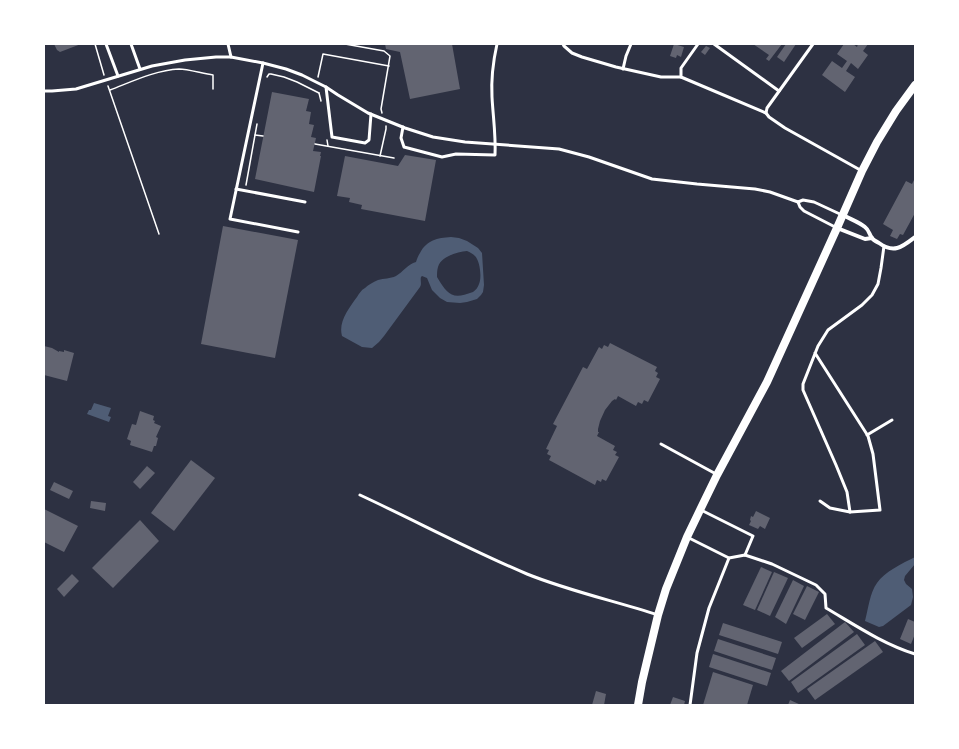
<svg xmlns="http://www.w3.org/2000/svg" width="959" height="749" viewBox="0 0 959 749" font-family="'Alegreya Sans',sans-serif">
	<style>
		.water { fill: #4f5d75; fill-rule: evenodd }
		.building { fill: #626471 }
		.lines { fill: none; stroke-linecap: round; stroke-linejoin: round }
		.path { stroke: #fff; stroke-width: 1.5 }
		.service { stroke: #fff; stroke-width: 3 }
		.minor { stroke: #fff; stroke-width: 4 }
		.secondary { stroke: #fff; stroke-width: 8 }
	</style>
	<rect width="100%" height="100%" fill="#2d3142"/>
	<g class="water">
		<path d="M 451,237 L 459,238 L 467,241 L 478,248 L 482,253 L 484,285 L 483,292 L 481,295 L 477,299 L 467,302 L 460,303 L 447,302 L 440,298 L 432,290 L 427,278 L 422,276 L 421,277 C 420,280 422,284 420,287 L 384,336 L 379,342 L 372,348 L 362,347 L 342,336 C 338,322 349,308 357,297 C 359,294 361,290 365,288 C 368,285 373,282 378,280 C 384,278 390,279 396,276 C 403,272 408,264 416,262 C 417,259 418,256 420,253 C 427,240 437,238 451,237 ZM 467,251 C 470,252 473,254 475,256 C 480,261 482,278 479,284 C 478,287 476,290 473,292 C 452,300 448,295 437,277 C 437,274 437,270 438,267 C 441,256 458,252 467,251 Z"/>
		<path d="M 94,403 L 111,408 L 108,416 L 111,417 L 109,422 L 87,414 L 89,410 L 91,410 Z"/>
		<path d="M 915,557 L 915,564 L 905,576 L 904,580 L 906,584 L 912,589 L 913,597 L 911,605 L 883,626 L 879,627 L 865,621 C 868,610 870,592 877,583 C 884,572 903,563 915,557 Z"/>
	</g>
	<g class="building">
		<path d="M 54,44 L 81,44 L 60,52 L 57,50 Z"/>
		<path d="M 385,44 L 452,44 L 460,89 L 410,99 L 400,52 L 386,49 Z"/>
		<path d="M 674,44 L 684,47 L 681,57 L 677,55 L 676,58 L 670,56 Z"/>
		<path d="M 753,44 L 782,44 L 769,61 L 766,59 L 769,55 Z"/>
		<path d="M 786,44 L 796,44 L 784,62 L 777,57 Z"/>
		<path d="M 844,44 L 853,44 L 857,47 L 858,44 L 868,44 L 863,51 L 868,55 L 858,69 L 851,63 L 846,71 L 855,77 L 845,92 L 822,75 L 832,61 L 842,68 L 847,61 L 837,54 Z"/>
		<path d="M 706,46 L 710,48 L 705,55 L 701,52 Z"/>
		<path d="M 272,92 L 309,99 L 306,111 L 311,112 L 309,124 L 314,125 L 311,137 L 316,138 L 313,151 L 321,152 L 320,156 L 321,156 L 314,192 L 255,179 Z"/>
		<path d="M 405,155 L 436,160 L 425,221 L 361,209 L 362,205 L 349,202 L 350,198 L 337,196 L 345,156 L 398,166 Z"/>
		<path d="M 914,180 L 915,180 L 915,213 L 903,235 L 900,234 L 897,239 L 890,236 L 893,230 L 883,224 L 906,181 L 912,184 Z"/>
		<path d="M 223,226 L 298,240 L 275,358 L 201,344 Z"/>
		<path d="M 610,343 L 657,367 L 655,371 L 658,373 L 656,377 L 660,379 L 648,402 L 644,400 L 642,404 L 638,402 L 636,406 L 618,396 L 616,400 L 615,399 L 612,401 L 605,410 L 600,421 L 598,429 L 598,432 L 599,432 L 597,436 L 615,446 L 613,450 L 617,452 L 615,455 L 619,457 L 606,481 L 602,479 L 601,482 L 597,480 L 595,485 L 549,460 L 551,456 L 547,454 L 549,450 L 546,449 L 557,426 L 553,424 L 583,367 L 587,369 L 599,347 L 602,349 L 604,345 L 608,347 Z"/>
		<path d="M 44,346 L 52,348 L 59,352 L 59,351 L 64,352 L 64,350 L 74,353 L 67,381 L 44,375 Z"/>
		<path d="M 140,411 L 154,416 L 153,420 L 155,421 L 154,423 L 161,426 L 156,437 L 158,438 L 156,446 L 154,446 L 152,452 L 130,445 L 131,441 L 127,439 L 132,424 L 136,425 Z"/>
		<path d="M 191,460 L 215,478 L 174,531 L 151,513 Z"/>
		<path d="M 147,466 L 155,473 L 140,489 L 133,482 Z"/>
		<path d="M 54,482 L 73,491 L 69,499 L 50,490 Z"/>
		<path d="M 91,501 L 106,503 L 105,511 L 90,508 Z"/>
		<path d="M 44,509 L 78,526 L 64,552 L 44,542 Z"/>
		<path d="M 756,511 L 770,518 L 765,529 L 760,526 L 758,529 L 749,525 L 751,521 L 750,520 L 751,516 L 753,517 Z"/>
		<path d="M 140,520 L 159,541 L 113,588 L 92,568 Z"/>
		<path d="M 761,567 L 772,572 L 755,610 L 743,605 Z"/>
		<path d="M 774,572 L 788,578 L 770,616 L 757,610 Z"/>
		<path d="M 72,574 L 79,581 L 64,597 L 57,589 Z"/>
		<path d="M 793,580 L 804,586 L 786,624 L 775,617 Z"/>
		<path d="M 807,586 L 819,592 L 805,620 L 793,614 Z"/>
		<path d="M 827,614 L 835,624 L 802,648 L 794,638 Z"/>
		<path d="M 908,619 L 915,622 L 915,634 L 911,644 L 900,639 Z"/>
		<path d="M 845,622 L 854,632 L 789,681 L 781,671 Z"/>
		<path d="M 723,623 L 782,642 L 778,654 L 719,635 Z"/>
		<path d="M 857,634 L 865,645 L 798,693 L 791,682 Z"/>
		<path d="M 718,639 L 776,658 L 772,670 L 714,651 Z"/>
		<path d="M 875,641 L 883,652 L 815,700 L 807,689 Z"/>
		<path d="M 713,654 L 771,673 L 767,686 L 709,667 Z"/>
		<path d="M 713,672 L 753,685 L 747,705 L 703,705 Z"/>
		<path d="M 596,691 L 606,694 L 604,705 L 592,705 Z"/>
		<path d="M 673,697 L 685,701 L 684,705 L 670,705 Z"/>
		<path d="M 790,700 L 801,705 L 788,705 Z"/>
	</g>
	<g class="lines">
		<g class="path">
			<path d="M 95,44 L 104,75"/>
			<path d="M 345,44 L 384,51 L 390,56 L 381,109 L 382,113"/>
			<path d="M 267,77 L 269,74 L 271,74 L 284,77 L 297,82 L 319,93"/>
			<path d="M 318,77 L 323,54 L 389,66"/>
			<path d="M 108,86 L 159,234"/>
			<path d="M 110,90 C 131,82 156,70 179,69 C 188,69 204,74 213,75 L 213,89"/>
			<path d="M 319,93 L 321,101"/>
			<path d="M 255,135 L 263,136"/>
			<path d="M 327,140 L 328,146"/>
			<path d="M 315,144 L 394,158"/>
			<path d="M 380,156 L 386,129 L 386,126"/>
			<path d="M 246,185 L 257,124"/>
		</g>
		<g class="service">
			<path d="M 106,44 L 118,76"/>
			<path d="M 131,44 L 140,69"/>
			<path d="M 228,44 L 231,57"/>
			<path d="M 563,44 L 564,46 L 572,53 L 582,57 L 616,67 L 661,77 L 681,77"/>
			<path d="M 698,44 L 681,68 L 681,77 L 766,113"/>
			<path d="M 714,44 L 779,91"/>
			<path d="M 813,44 L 767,108 L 766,113 L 769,117 L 785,128 L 862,171"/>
			<path d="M 263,63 L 230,219 L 298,232"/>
			<path d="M 623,69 L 626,56 L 631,44"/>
			<path d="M 326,87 L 332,137 L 365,143 L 369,140 L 371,114"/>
			<path d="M 44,91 L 52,91 L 76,89 L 152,66 L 185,60 L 216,57 L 231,57 L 263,63 L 286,69 L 302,75 L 326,87 L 338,95 L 368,113 L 405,128 L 433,137 L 465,142 L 559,149 L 589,157 L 652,179 L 697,184 L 755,189 L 770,192 L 798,202 L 803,200 L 814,202 L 842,215"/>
			<path d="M 403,127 L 401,138 L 404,147 L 442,157 L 456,154 L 495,155 C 496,136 493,116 492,97 C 491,79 493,62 497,44"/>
			<path d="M 236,189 L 305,202"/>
			<path d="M 798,202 L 800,207 L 804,211 L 837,228"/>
			<path d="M 815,353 L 868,436 L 873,454 L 880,510 L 850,512 L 847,492 L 836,465 L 803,390 L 803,384 L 818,346 L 828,330 L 862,305 L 872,295 L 878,284 L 881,268 L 884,246"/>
			<path d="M 867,435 L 892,420"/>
			<path d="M 661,444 L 716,474"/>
			<path d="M 360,495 C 416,521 470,550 527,574 C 569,591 615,601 658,615"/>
			<path d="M 820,501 L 830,508 L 850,512"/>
			<path d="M 701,510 L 753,536 L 745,555"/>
			<path d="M 687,537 L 729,558 L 709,608 L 697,653 L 690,705"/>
			<path d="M 729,558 L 745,555 L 772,564 L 816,585 L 825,594 L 826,608 C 855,625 883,644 915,654"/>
		</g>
		<g class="minor">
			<path d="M 843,215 C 850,219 859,222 865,227 C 869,230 869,234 872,238 C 873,240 877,242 879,243 C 894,254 902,247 915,237"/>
			<path d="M 837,228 L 865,239 L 872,238"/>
		</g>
		<path class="secondary" d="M 638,705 L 642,682 L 658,615 L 666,589 L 687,537 L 700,510 L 717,475 L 767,382 L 837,228 L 862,171 L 877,142 L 896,111 L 915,85"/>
	</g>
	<rect width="959" height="749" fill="none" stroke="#ffffff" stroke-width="90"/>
</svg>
